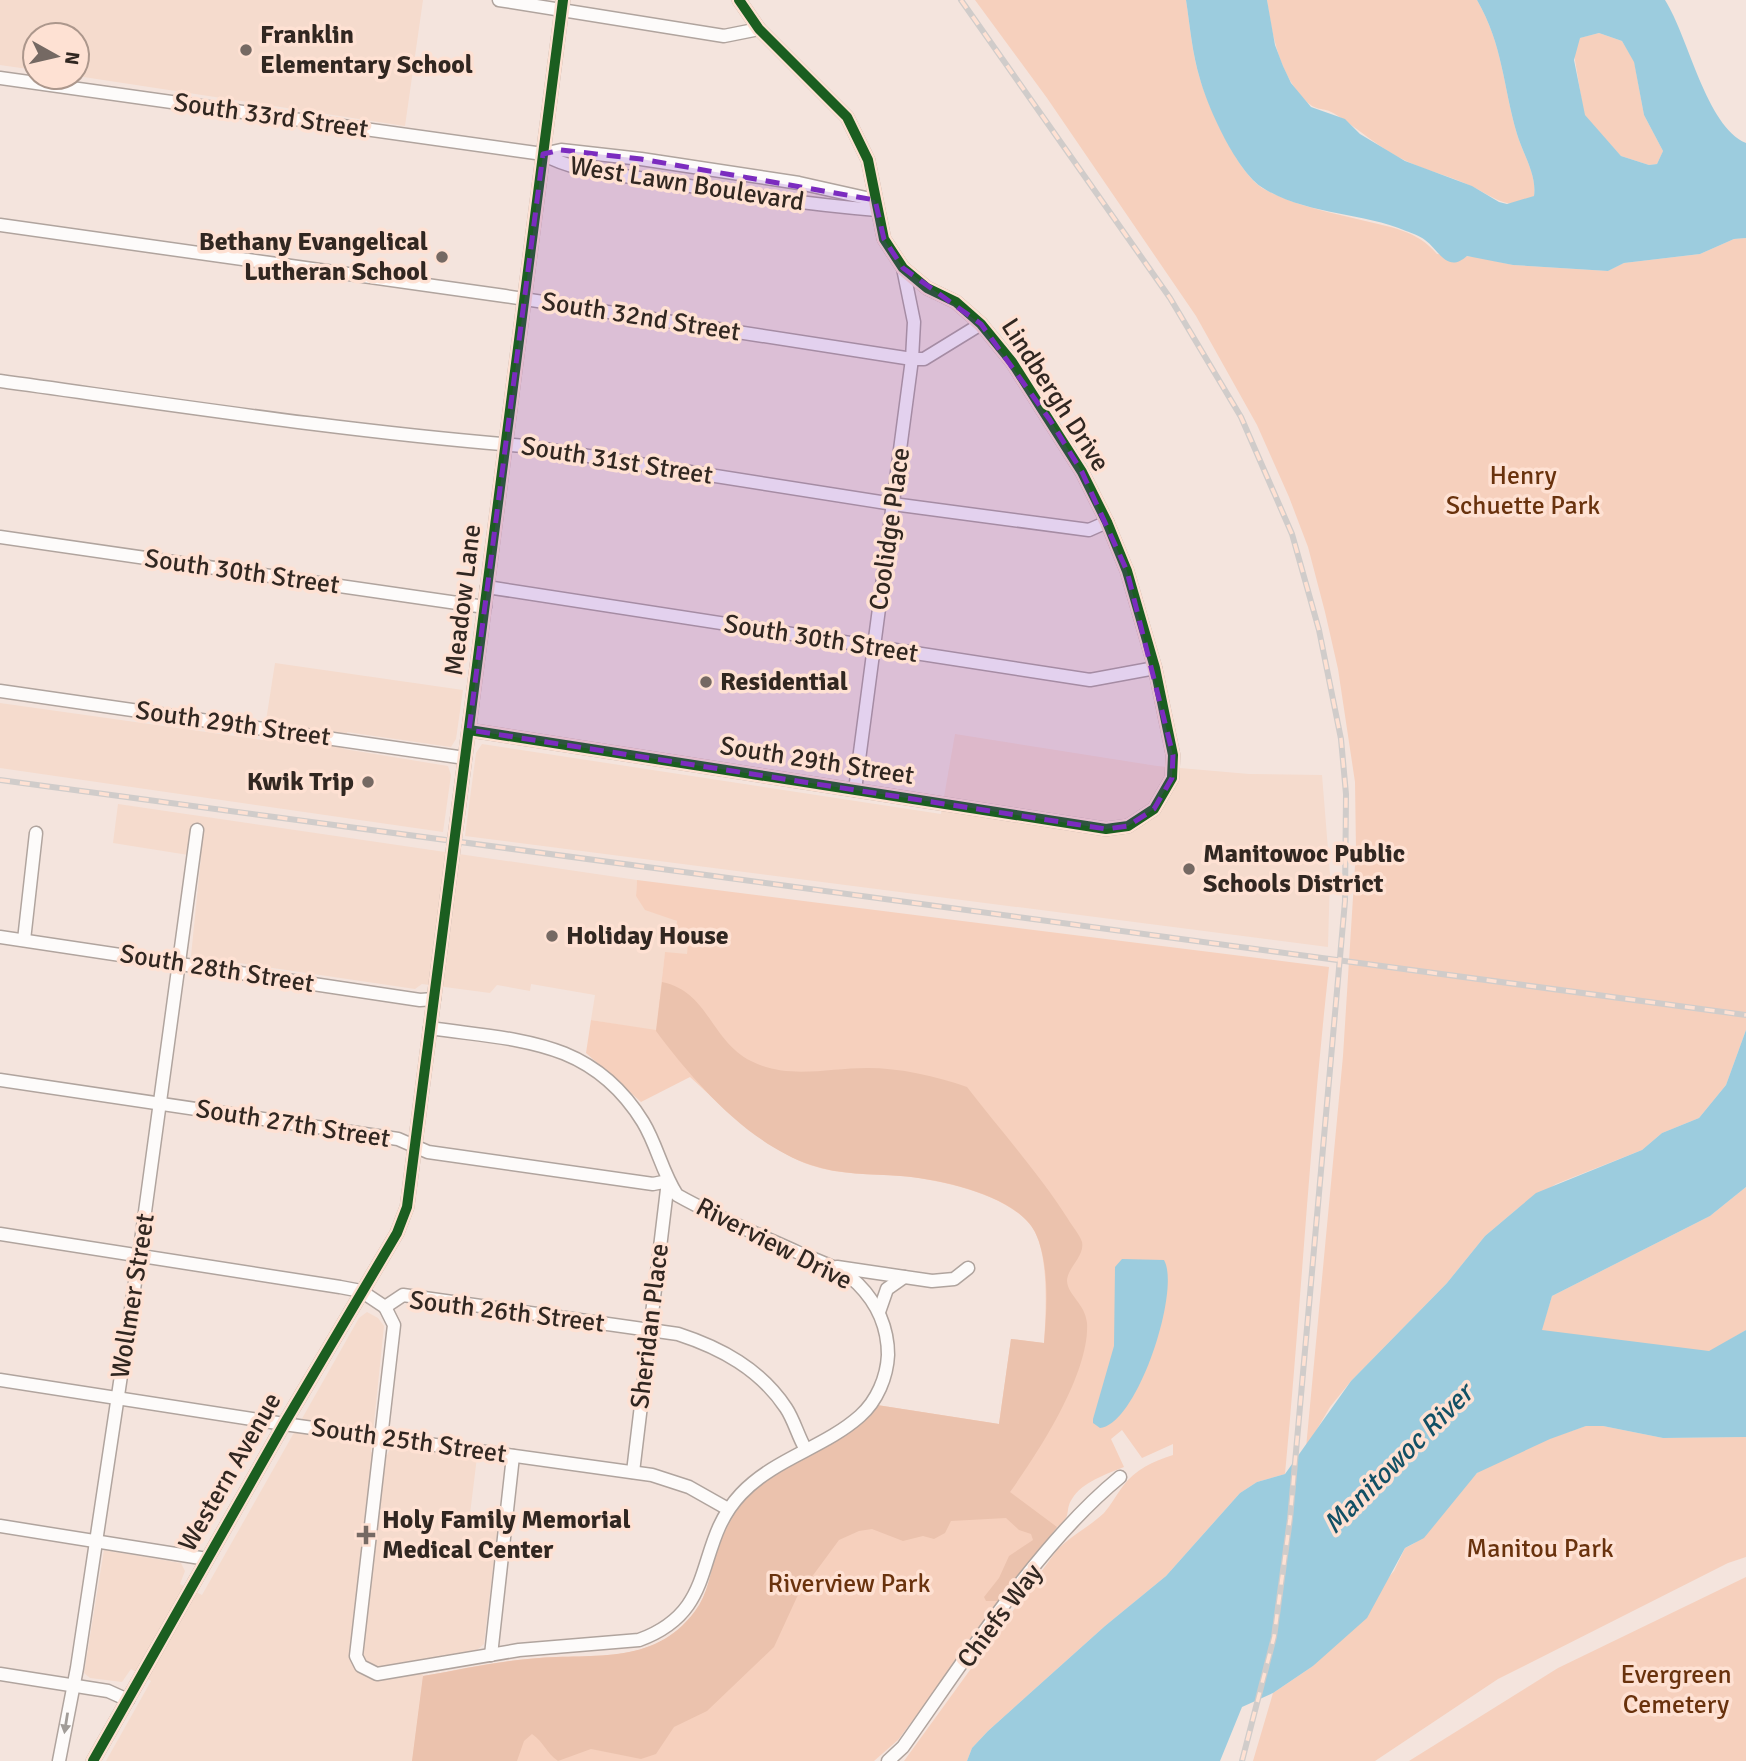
<svg xmlns="http://www.w3.org/2000/svg" width="1746" height="1761" viewBox="0 0 1746 1761" font-family="Signika,sans-serif">
	<style>
		.built { fill: #f5dbcd }
		.green { fill: #f6d0bd }
		.forest { fill: #ebc2ad }
		.water { fill: #9cccde; fill-rule: evenodd }
		.lines { fill: none; stroke-linecap: round; stroke-linejoin: round }
		.minor-casing { stroke: #b0a49e; stroke-width: 15 }
		.minor { stroke: #fdfbfa; stroke-width: 12 }
		.rail-casing { stroke: #d0ccca; stroke-width: 6 }
		.rail { stroke: #fee1d3; stroke-width: 3.5; stroke-dasharray: 10; stroke-linecap: butt }
		.cycleway-casing { stroke: #fee1d3; stroke-width: 15 }
		.cycleway { stroke: #1b5e20; stroke-width: 10 }
		.oneway { fill: #a19c98 }
		.marked { fill: #7b2cbf; fill-opacity: 0.2; stroke: #7b2cbf; stroke-width: 5; stroke-dasharray: 14 9; stroke-linejoin: round }
		.poi-dot { fill: #756963; stroke: #fee1d3; stroke-width: 2.5 }
		.labels { text-anchor: middle; dominant-baseline: central; stroke-width: 7; stroke-linejoin: round; paint-order: stroke }
		.poi-label { font-size: 26px; font-weight: bold; fill: #312721; stroke: #fee1d3; text-anchor: start }
		.street-label { font-size: 26px; fill: #312721; stroke: #fee1d3 }
		.park-label { font-size: 26px; fill: #69320d; stroke: #fee1d3 }
		.water-label { font-size: 28px; font-style: italic; fill: #125065; stroke: #fee1d3 }
	</style>
	<rect width="100%" height="100%" fill="#f4e4dd"/>
	<g class="built">
		<path d="M 0,0 L 423,0 L 405,126 L 77,76 L 77,35 L 35,35 L 35,70 L 0,65 Z"/>
		<path d="M 275,663 L 463,690 L 456,739 L 451,747 L 347,732 L 344,749 L 448,766 L 451,775 L 443,832 L 0,768 L 0,703 L 263,740 Z"/>
		<path d="M 955,734 L 1157,766 L 1249,774 L 1322,775 L 1330,874 L 1328,947 L 465,836 L 476,753 L 482,744 L 941,814 Z"/>
		<path d="M 118,804 L 637,880 L 636,896 L 677,921 L 689,942 L 687,955 L 665,953 L 656,1031 L 591,1020 L 595,995 L 531,984 L 530,991 L 497,985 L 490,993 L 422,984 L 415,989 L 191,956 L 201,857 L 113,843 Z"/>
		<path d="M 367,1312 L 378,1318 L 384,1326 L 371,1452 L 387,1455 L 391,1447 L 397,1446 L 477,1457 L 469,1522 L 498,1526 L 484,1644 L 477,1650 L 425,1660 L 412,1761 L 106,1761 L 151,1681 L 131,1669 L 122,1682 L 90,1678 L 84,1673 L 104,1550 L 181,1563 L 185,1571 L 180,1584 L 202,1595 L 359,1318 Z"/>
	</g>
	<g class="green">
		<path d="M 975,0 L 1186,0 C 1190,26 1192,54 1200,79 C 1209,108 1238,174 1264,189 C 1293,205 1329,212 1361,220 C 1390,227 1417,230 1437,254 L 1477,257 L 1513,265 L 1608,271 L 1624,263 L 1700,254 L 1734,239 L 1746,238 L 1746,1030 L 1726,1085 L 1699,1118 L 1662,1133 L 1642,1150 L 1556,1184 L 1517,1209 L 1485,1236 L 1447,1283 L 1351,1381 L 1330,1407 L 1306,1448 L 1343,1056 L 1356,850 L 1355,782 L 1338,669 L 1325,612 L 1308,547 L 1289,497 L 1257,425 L 1196,316 L 1047,98 Z"/>
		<path d="M 1267,0 L 1477,0 C 1503,45 1503,86 1517,134 C 1523,154 1537,175 1534,196 C 1512,215 1491,195 1471,186 C 1450,176 1427,171 1406,161 C 1380,149 1359,129 1335,114 C 1323,106 1316,113 1303,98 C 1279,72 1272,35 1267,0 Z"/>
		<path d="M 1599,33 L 1622,41 L 1634,61 L 1644,115 L 1663,151 L 1657,164 L 1649,165 L 1621,156 L 1584,115 L 1574,54 L 1579,38 Z"/>
		<path d="M 637,880 L 1329,967 C 1310,1136 1301,1305 1285,1474 L 1257,1482 L 1240,1493 L 1166,1576 L 1105,1626 L 988,1731 L 972,1748 L 967,1761 L 904,1761 L 1057,1550 C 1072,1535 1089,1527 1104,1513 C 1111,1505 1116,1495 1123,1486 C 1135,1470 1153,1461 1173,1455 L 1173,1444 L 1142,1458 L 1122,1430 L 1111,1439 L 1124,1467 C 1107,1474 1082,1482 1072,1499 C 1064,1511 1073,1516 1057,1527 L 898,1740 L 874,1761 L 412,1761 L 423,1676 C 458,1670 493,1662 528,1659 C 589,1652 653,1668 695,1612 C 718,1580 713,1534 741,1505 C 752,1494 764,1481 776,1471 C 784,1465 795,1461 804,1457 C 833,1443 856,1430 877,1405 L 999,1424 L 1011,1339 L 1044,1343 C 1046,1312 1049,1260 1035,1232 C 1015,1195 938,1179 900,1176 C 870,1174 839,1175 810,1165 C 764,1148 726,1110 690,1077 L 641,1102 L 586,1053 L 591,1020 L 656,1030 L 665,952 L 687,954 L 688,942 L 675,939 L 677,921 L 645,910 L 636,896 Z"/>
		<path d="M 1746,1187 L 1746,1330 L 1709,1352 L 1541,1331 L 1552,1296 L 1710,1216 Z"/>
		<path d="M 1586,1426 L 1603,1426 L 1663,1438 L 1746,1437 L 1746,1557 L 1728,1563 L 1498,1679 L 1375,1761 L 1253,1761 L 1273,1693 L 1313,1666 L 1394,1571 L 1405,1548 C 1436,1536 1450,1495 1476,1474 C 1503,1452 1554,1437 1586,1426 Z"/>
		<path d="M 1746,1577 L 1746,1761 L 1409,1761 L 1558,1668 Z"/>
	</g>
	<path class="forest" d="M 662,982 C 709,992 710,1040 751,1061 C 787,1080 828,1068 867,1068 C 900,1068 936,1076 967,1087 C 1000,1130 1039,1173 1068,1219 C 1072,1226 1080,1235 1082,1242 C 1085,1256 1067,1268 1067,1281 C 1068,1296 1085,1303 1087,1323 C 1090,1373 1038,1453 1010,1492 L 1057,1527 L 1001,1601 L 986,1601 L 984,1597 L 999,1578 L 1009,1556 L 1033,1540 L 1031,1534 L 1019,1530 L 1006,1518 L 951,1521 L 945,1533 L 934,1539 L 923,1536 L 903,1541 L 872,1529 L 859,1531 L 839,1540 L 797,1597 L 774,1647 L 707,1711 L 674,1727 L 656,1754 L 641,1759 L 591,1749 L 558,1761 C 546,1753 544,1742 532,1734 L 524,1741 L 517,1761 L 412,1761 L 423,1676 C 458,1670 493,1662 528,1659 C 589,1652 653,1668 695,1611 C 708,1594 710,1572 717,1552 C 725,1528 738,1506 755,1488 C 790,1451 840,1450 877,1405 L 999,1424 L 1011,1339 L 1044,1343 C 1047,1310 1050,1263 1035,1232 C 1016,1195 939,1179 901,1176 C 871,1174 841,1175 811,1165 C 748,1144 694,1082 656,1031 Z"/>
	<g class="water">
		<path d="M 1186,0 L 1267,0 L 1275,45 L 1283,66 L 1291,83 L 1311,107 L 1345,119 L 1360,134 L 1405,161 L 1472,186 L 1499,202 L 1507,204 L 1534,196 C 1537,175 1523,154 1517,134 C 1503,86 1503,45 1477,0 L 1665,0 C 1689,38 1706,126 1746,143 L 1746,238 L 1734,239 L 1700,254 L 1624,263 L 1608,271 L 1513,265 L 1467,256 C 1447,274 1439,250 1425,240 C 1420,236 1412,233 1406,231 C 1361,212 1306,215 1263,188 C 1237,172 1208,108 1200,79 C 1192,53 1190,26 1186,0 ZM 1599,33 L 1622,41 L 1634,62 L 1644,115 L 1663,151 L 1657,164 L 1649,165 L 1621,156 L 1585,115 L 1574,60 L 1580,38 Z"/>
		<path d="M 1746,1030 L 1746,1187 L 1710,1216 L 1552,1296 L 1542,1330 L 1709,1351 L 1746,1330 L 1746,1437 L 1663,1438 L 1603,1426 L 1586,1426 L 1550,1439 L 1477,1473 L 1424,1538 L 1405,1548 L 1367,1618 L 1313,1666 L 1273,1693 L 1242,1707 L 1220,1761 L 967,1761 L 972,1748 L 988,1731 L 1105,1626 L 1166,1576 L 1240,1493 L 1257,1482 L 1285,1474 L 1351,1381 L 1447,1283 L 1485,1236 L 1517,1209 L 1536,1193 L 1642,1150 L 1662,1133 L 1699,1118 L 1726,1085 Z"/>
		<path d="M 1122,1259 L 1164,1260 C 1181,1289 1138,1424 1100,1428 L 1093,1423 L 1093,1419 L 1114,1346 L 1115,1267 Z"/>
	</g>
	<g class="lines">
		<defs>
			<g id="minor">
				<path d="M 499,0 L 724,36 L 759,29"/>
				<path d="M 0,78 L 543,154 L 561,150 L 641,159 L 799,183 L 875,200"/>
				<path d="M 543,154 C 574,172 616,174 652,180 C 727,192 801,204 877,210"/>
				<path d="M 0,225 L 505,296 L 912,359 L 924,359 L 981,324"/>
				<path d="M 0,381 C 174,405 349,432 525,446 L 893,504 L 1089,530 L 1107,522"/>
				<path d="M 0,537 L 485,607"/>
				<path d="M 487,587 L 1090,680 L 1155,668"/>
				<path d="M 0,691 L 465,758"/>
				<path d="M 469,730 L 1106,829 L 1128,826 L 1154,809 L 1172,778 L 1173,755 L 1155,668 L 1127,571 L 1107,522 L 1082,472 L 1012,362 L 981,324 L 956,302 L 927,288 L 903,268 L 884,239 L 868,160 L 847,117 L 759,29 L 739,0"/>
				<path d="M 855,790 L 912,359 L 914,322 L 903,268"/>
				<path d="M 0,937 L 420,1000 L 434,999"/>
				<path d="M 24,940 L 36,833"/>
				<path d="M 0,1080 L 398,1139 L 428,1152 L 653,1184 L 668,1181 L 633,1472"/>
				<path d="M 0,1234 L 340,1287 L 361,1291 L 385,1307 L 403,1295 L 678,1334 C 721,1348 760,1369 786,1408 C 794,1420 798,1436 805,1448"/>
				<path d="M 837,1267 L 932,1281 L 954,1279 L 968,1268"/>
				<path d="M 385,1307 L 394,1325 L 356,1656 L 361,1666 L 377,1674 L 519,1650 L 639,1640 C 721,1610 692,1546 741,1494 C 775,1458 824,1448 860,1416 C 877,1401 887,1377 888,1355 C 888,1328 877,1303 858,1284 C 842,1268 817,1261 797,1252 C 757,1234 716,1217 677,1195 C 662,1172 657,1145 643,1122 C 591,1038 518,1041 430,1028"/>
				<path d="M 879,1312 L 887,1289 L 904,1277"/>
				<path d="M 0,1380 L 284,1424 L 652,1475 L 689,1487 L 728,1509"/>
				<path d="M 0,1526 L 207,1559"/>
				<path d="M 491,1655 L 513,1456"/>
				<path d="M 0,1674 L 108,1691 L 128,1700"/>
				<path d="M 59,1761 L 77,1668 L 139,1256 L 197,830"/>
				<path d="M 93,1761 L 284,1424 L 397,1233 L 407,1207 L 563,0"/>
				<path d="M 888,1761 L 903,1747 C 965,1660 1038,1544 1120,1477"/>
			</g>
		</defs>
		<use href="#minor" class="minor-casing"/>
		<use href="#minor" class="minor"/>
		<defs>
			<g id="rail">
				<path d="M 961,0 L 1170,298 L 1241,417 L 1292,534 L 1319,630 L 1341,739 L 1346,794 L 1345,901 L 1290,1519 L 1274,1637 L 1242,1761"/>
				<path d="M 0,780 L 1746,1015"/>
			</g>
		</defs>
		<use href="#rail" class="rail-casing"/>
		<use href="#rail" class="rail"/>
		<defs>
			<g id="cycleway">
				<path d="M 469,730 L 1106,829 L 1128,826 L 1154,809 L 1172,778 L 1173,755 L 1155,668 L 1127,571 L 1107,522 L 1082,472 L 1012,362 L 981,324 L 956,302 L 927,288 L 903,268 L 884,239 L 868,160 L 847,117 L 759,29 L 739,0"/>
				<path d="M 93,1761 L 284,1424 L 397,1233 L 407,1207 L 563,0"/>
			</g>
		</defs>
		<use href="#cycleway" class="cycleway-casing"/>
		<use href="#cycleway" class="cycleway"/>
	</g>
	<defs><path id="oneway-solid" d="M-6-.8H1V-3.2L6.5 0L1 3.2V.8H-6Z" transform="scale(1.75)"/></defs>
	<use class="oneway" href="#oneway-solid" transform="translate(66 1723) rotate(99)"/>
	<path class="marked" d="M 561,150 L 641,159 L 875,200 L 884,239 L 903,268 L 981,324 L 1050,420 L 1082,472 L 1127,571 L 1173,755 L 1172,778 L 1154,809 L 1128,826 L 1106,829 L 469,730 L 543,154 Z"/>
	<g class="poi-dot">
		<circle cx="246" cy="50" r="7"/>
		<circle cx="442" cy="257" r="7"/>
		<circle cx="706" cy="682" r="7"/>
		<circle cx="368" cy="782" r="7"/>
		<circle cx="1189" cy="869" r="7"/>
		<circle cx="552" cy="936" r="7"/>
		<path d="M362.5 1524.5h7v7h7v7h-7v7h-7v-7h-7v-7h7z"/>
	</g>
	<g class="labels">
		<g class="poi-label">
			<text x="260" y="35">Franklin<tspan x="260" dy="30">Elementary School</tspan></text>
			<text x="428" y="242" text-anchor="end">Bethany Evangelical<tspan x="428" dy="30">Lutheran School</tspan></text>
			<text x="720" y="682">Residential</text>
			<text x="354" y="782" text-anchor="end">Kwik Trip</text>
			<text x="1203" y="854">Manitowoc Public<tspan x="1203" dy="30">Schools District</tspan></text>
			<text x="566" y="936">Holiday House</text>
			<text x="382" y="1520">Holy Family Memorial<tspan x="382" dy="30">Medical Center</tspan></text>
		</g>
		<g class="street-label">
			<text transform="translate(271 116) rotate(8)">South 33rd Street</text>
			<text transform="translate(687 184) rotate(9)">West Lawn Boulevard</text>
			<text transform="translate(641 317) rotate(9)">South 32nd Street</text>
			<text transform="translate(1055 395) rotate(57)">Lindbergh Drive</text>
			<text transform="translate(617 461) rotate(9)">South 31st Street</text>
			<text transform="translate(890 529) rotate(-82)">Coolidge Place</text>
			<text transform="translate(242 572) rotate(8)">South 30th Street</text>
			<text transform="translate(463 600) rotate(-83)">Meadow Lane</text>
			<text transform="translate(821 639) rotate(9)">South 30th Street</text>
			<text transform="translate(233 724) rotate(8)">South 29th Street</text>
			<text transform="translate(817 761) rotate(9)">South 29th Street</text>
			<text transform="translate(217 969) rotate(9)">South 28th Street</text>
			<text transform="translate(293 1124) rotate(9)">South 27th Street</text>
			<text transform="translate(774 1244) rotate(27)">Riverview Drive</text>
			<text transform="translate(133 1296) rotate(-81)">Wollmer Street</text>
			<text transform="translate(507 1312) rotate(7)">South 26th Street</text>
			<text transform="translate(650 1326) rotate(-83)">Sheridan Place</text>
			<text transform="translate(409 1441) rotate(8)">South 25th Street</text>
			<text transform="translate(230 1472) rotate(-60)">Western Avenue</text>
			<text transform="translate(1000 1616) rotate(-53)">Chiefs Way</text>
		</g>
		<g class="park-label">
			<text x="1523" y="476">Henry<tspan x="1523" dy="30">Schuette Park</tspan></text>
			<text x="1540" y="1549">Manitou Park</text>
			<text x="849" y="1584">Riverview Park</text>
			<text x="1676" y="1675">Evergreen<tspan x="1676" dy="30">Cemetery</tspan></text>
		</g>
		<g class="water-label">
			<text transform="translate(1398 1459) rotate(-45)">Manitowoc River</text>
		</g>
	</g>
	<g transform="translate(56 56) rotate(98)"><circle r="33" fill="#fee1d3" stroke="#ac978c" stroke-width="2"/>
	<path d="M0-5L12 26L0 18L-12 26Z" fill="#756963"/>
	<text y="-10" font-size="19" font-weight="bold" text-anchor="middle" fill="#312721">N</text>
	</g>
</svg>
